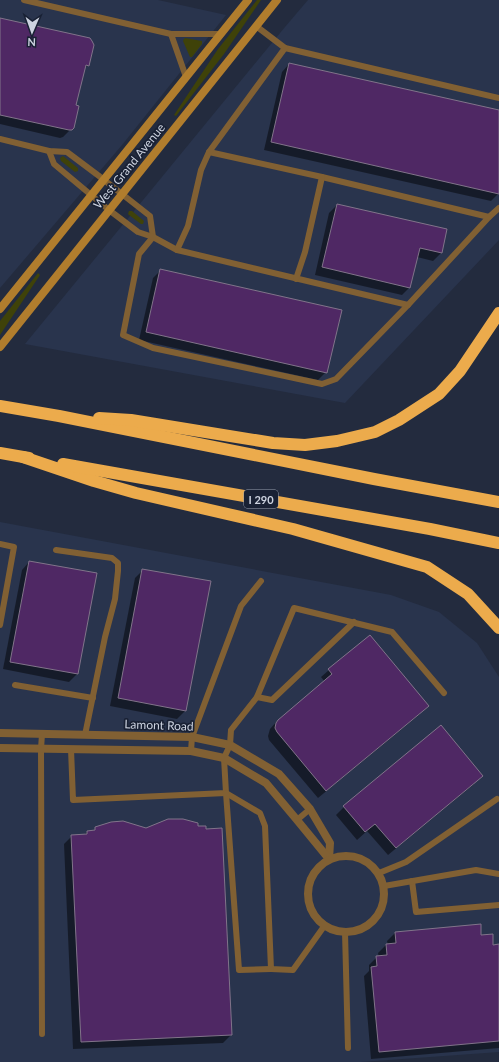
<svg xmlns="http://www.w3.org/2000/svg" width="499" height="1062" viewBox="0 0 499 1062" font-family="Lato,sans-serif">
	<style>
		.built { fill: #29344d }
		.green { fill: #3f4209 }
		.shadow { fill: #0007 }
		.building { fill: #4f2864; stroke: #81748a }
		.lines { fill: none; stroke-linecap: round; stroke-linejoin: round }
		.lane { stroke: #816033; stroke-width: 6 }
		.street { stroke: #816033; stroke-width: 8 }
		.secondary { stroke: #b17d2d; stroke-width: 8 }
		.highway { stroke: #ecab4c; stroke-width: 12 }
		.labels { text-anchor: middle; dominant-baseline: central; stroke-width: 3.5; stroke-linejoin: round; paint-order: stroke }
		.shield { fill: #192134; stroke: #979eac; stroke-width: 1 }
		.shield-label { font-size: 11px; font-weight: bold; fill: #cdd3e0 }
		.street-label { font-size: 12px; fill: #cdd3e0; stroke: #192134 }
	</style>
	<rect width="100%" height="100%" fill="#232b3e"/>
	<g class="built">
		<path d="M 0,0 L 158,0 L 226,15 L 122,145 L 0,288 Z"/>
		<path d="M 308,0 L 499,0 L 499,240 L 345,403 L 25,344 L 285,27 Z"/>
		<path d="M 0,522 L 391,595 L 439,612 L 477,643 L 499,677 L 499,1052 L 361,1062 L 0,1062 Z"/>
	</g>
	<g class="green">
		<path d="M 257,0 L 261,0 L 224,54 L 176,116 L 174,115 L 218,49 Z"/>
		<path d="M 185,38 L 202,41 L 202,44 L 192,57 L 190,57 L 183,41 L 184,39 Z"/>
		<path d="M 63,156 L 78,168 L 78,171 L 75,172 L 61,161 L 60,158 Z"/>
		<path d="M 129,211 L 132,211 L 144,221 L 143,224 L 141,224 L 129,215 L 128,214 Z"/>
		<path d="M 38,273 L 40,275 L 0,335 L 0,321 Z"/>
	</g>
	<g class="shadow">
		<path d="M 0,19 L 88,65 L 84,69 L 75,105 L 73,127 L 63,137 L 60,138 L 0,124 Z"/>
		<path d="M 289,64 L 499,111 L 499,193 L 491,201 L 264,150 L 282,72 Z"/>
		<path d="M 337,205 L 446,230 L 441,253 L 433,261 L 417,257 L 410,287 L 402,295 L 315,275 L 329,213 Z"/>
		<path d="M 161,270 L 326,372 L 318,380 L 139,340 L 153,278 Z"/>
		<path d="M 29,562 L 96,574 L 77,674 L 69,682 L 3,669 L 22,570 Z"/>
		<path d="M 143,570 L 185,711 L 177,719 L 110,706 L 135,578 Z"/>
		<path d="M 329,670 L 420,714 L 318,798 L 269,740 L 268,736 L 270,729 L 278,720 L 325,682 L 321,677 Z"/>
		<path d="M 440,727 L 474,784 L 388,855 L 367,831 L 357,840 L 336,815 L 344,807 Z"/>
		<path d="M 197,827 L 231,1035 L 223,1043 L 73,1049 L 64,844 L 72,836 L 84,835 L 87,832 L 92,832 L 96,828 L 146,829 Z"/>
		<path d="M 395,933 L 481,936 L 492,946 L 499,945 L 499,1048 L 371,1059 L 364,976 L 369,971 L 369,965 L 377,957 L 379,957 L 378,953 L 386,945 L 388,945 L 387,941 Z"/>
	</g>
	<g class="building">
		<path d="M 0,18 L 90,38 L 92,41 L 94,45 L 89,66 L 86,65 L 76,105 L 79,106 L 74,128 L 72,130 L 69,130 L 0,115 Z"/>
		<path d="M 289,63 L 499,110 L 499,194 L 271,142 Z"/>
		<path d="M 337,204 L 447,229 L 442,253 L 420,248 L 410,288 L 322,267 Z"/>
		<path d="M 160,269 L 342,310 L 327,373 L 146,332 Z"/>
		<path d="M 29,561 L 97,573 L 78,674 L 10,662 Z"/>
		<path d="M 142,569 L 211,581 L 186,711 L 118,698 Z"/>
		<path d="M 370,635 L 429,706 L 326,791 L 277,732 L 275,728 L 276,723 L 278,720 L 332,674 L 328,669 Z"/>
		<path d="M 441,725 L 483,776 L 396,848 L 375,824 L 365,832 L 343,806 Z"/>
		<path d="M 168,819 L 183,819 L 198,823 L 198,826 L 206,826 L 206,829 L 222,828 L 232,1035 L 81,1042 L 71,835 L 87,834 L 87,831 L 95,830 L 95,827 L 111,822 L 123,821 L 146,828 Z"/>
		<path d="M 481,924 L 481,935 L 493,934 L 493,945 L 499,944 L 499,1041 L 379,1052 L 371,967 L 377,966 L 376,956 L 387,955 L 386,944 L 396,943 L 395,932 Z"/>
	</g>
	<g class="lines">
		<g class="lane">
			<path d="M 24,0 L 171,34 L 221,34"/>
			<path d="M 256,26 L 285,48 L 499,98"/>
			<path d="M 171,34 L 186,77"/>
			<path d="M 0,139 L 49,151 L 67,152 L 99,176 L 150,216 L 153,237 L 139,254 L 123,335 L 153,348 L 322,384 L 336,379 L 408,305 L 489,217 L 499,208"/>
			<path d="M 49,151 L 54,164 L 109,210 L 138,232 L 153,237 L 177,250 L 408,305"/>
			<path d="M 209,152 L 322,177 L 489,217"/>
			<path d="M 177,250 L 188,226 L 201,170 L 209,152 L 285,48"/>
			<path d="M 296,279 L 305,252 L 322,177"/>
			<path d="M 0,544 L 14,547 L 0,625"/>
			<path d="M 56,550 L 112,558 L 118,563 L 118,571 L 115,599 L 105,637 L 85,735"/>
			<path d="M 15,685 L 93,698"/>
			<path d="M 257,697 L 272,700 L 354,622"/>
			<path d="M 71,749 L 73,800 L 226,793 L 224,758 L 230,745 L 231,730 L 257,697 L 294,608 L 392,632 L 444,693"/>
			<path d="M 191,751 L 192,737 L 241,606 L 261,581"/>
			<path d="M 226,793 L 260,813 L 265,826 L 271,969 L 293,970 L 325,925"/>
			<path d="M 226,793 L 239,970 L 271,969"/>
			<path d="M 297,820 L 310,809"/>
			<path d="M 379,873 L 406,862 L 497,799"/>
			<path d="M 412,881 L 416,912 L 499,905"/>
			<path d="M 384,886 L 476,870 L 499,874"/>
			<path d="M 345,932 L 348,1048"/>
			<path d="M 42,1034 L 41,749 L 42,734"/>
		</g>
		<g class="street">
			<path d="M 0,733 L 192,737 L 230,745 L 279,774 L 310,809 L 330,843 L 329,859"/>
			<path d="M 0,748 L 191,751 L 224,758 L 266,783 L 297,820 L 329,859"/>
			<circle cx="346" cy="894" r="38"/>
		</g>
		<g class="secondary">
			<path d="M 0,309 L 248,0"/>
			<path d="M 0,347 L 277,0"/>
		</g>
		<g class="highway">
			<path d="M 0,406 L 59,416 L 374,479 L 499,502"/>
			<path d="M 99,418 L 131,420 L 273,443 L 305,445 L 337,441 L 375,432 L 399,420 L 439,394 L 460,371 L 499,313"/>
			<path d="M 0,453 L 29,458"/>
			<path d="M 23,457 L 94,481 L 136,493 L 293,529 L 427,567 L 468,594 L 499,628"/>
			<path d="M 63,464 L 430,529 L 499,543"/>
		</g>
	</g>
	<g class="labels">
		<rect class="shield" x="244" y="490" width="34" height="18" rx="3"/>
		<g class="shield-label">
			<text x="261" y="499">I 290</text>
		</g>
		<g class="street-label">
			<text transform="translate(129 166) rotate(-51)">West Grand Avenue</text>
			<text transform="translate(159 725) rotate(2)">Lamont Road</text>
		</g>
	</g>
	<g transform="translate(32 32) rotate(182)" stroke="#192134" stroke-width="3" paint-order="stroke">
	<path d="M0-3L7 15L0 10L-7 15Z" fill="#cdd3e0"/>
	<text y="-6" font-size="11" font-weight="bold" text-anchor="middle" fill="#cdd3e0">N</text>
	</g>
</svg>
